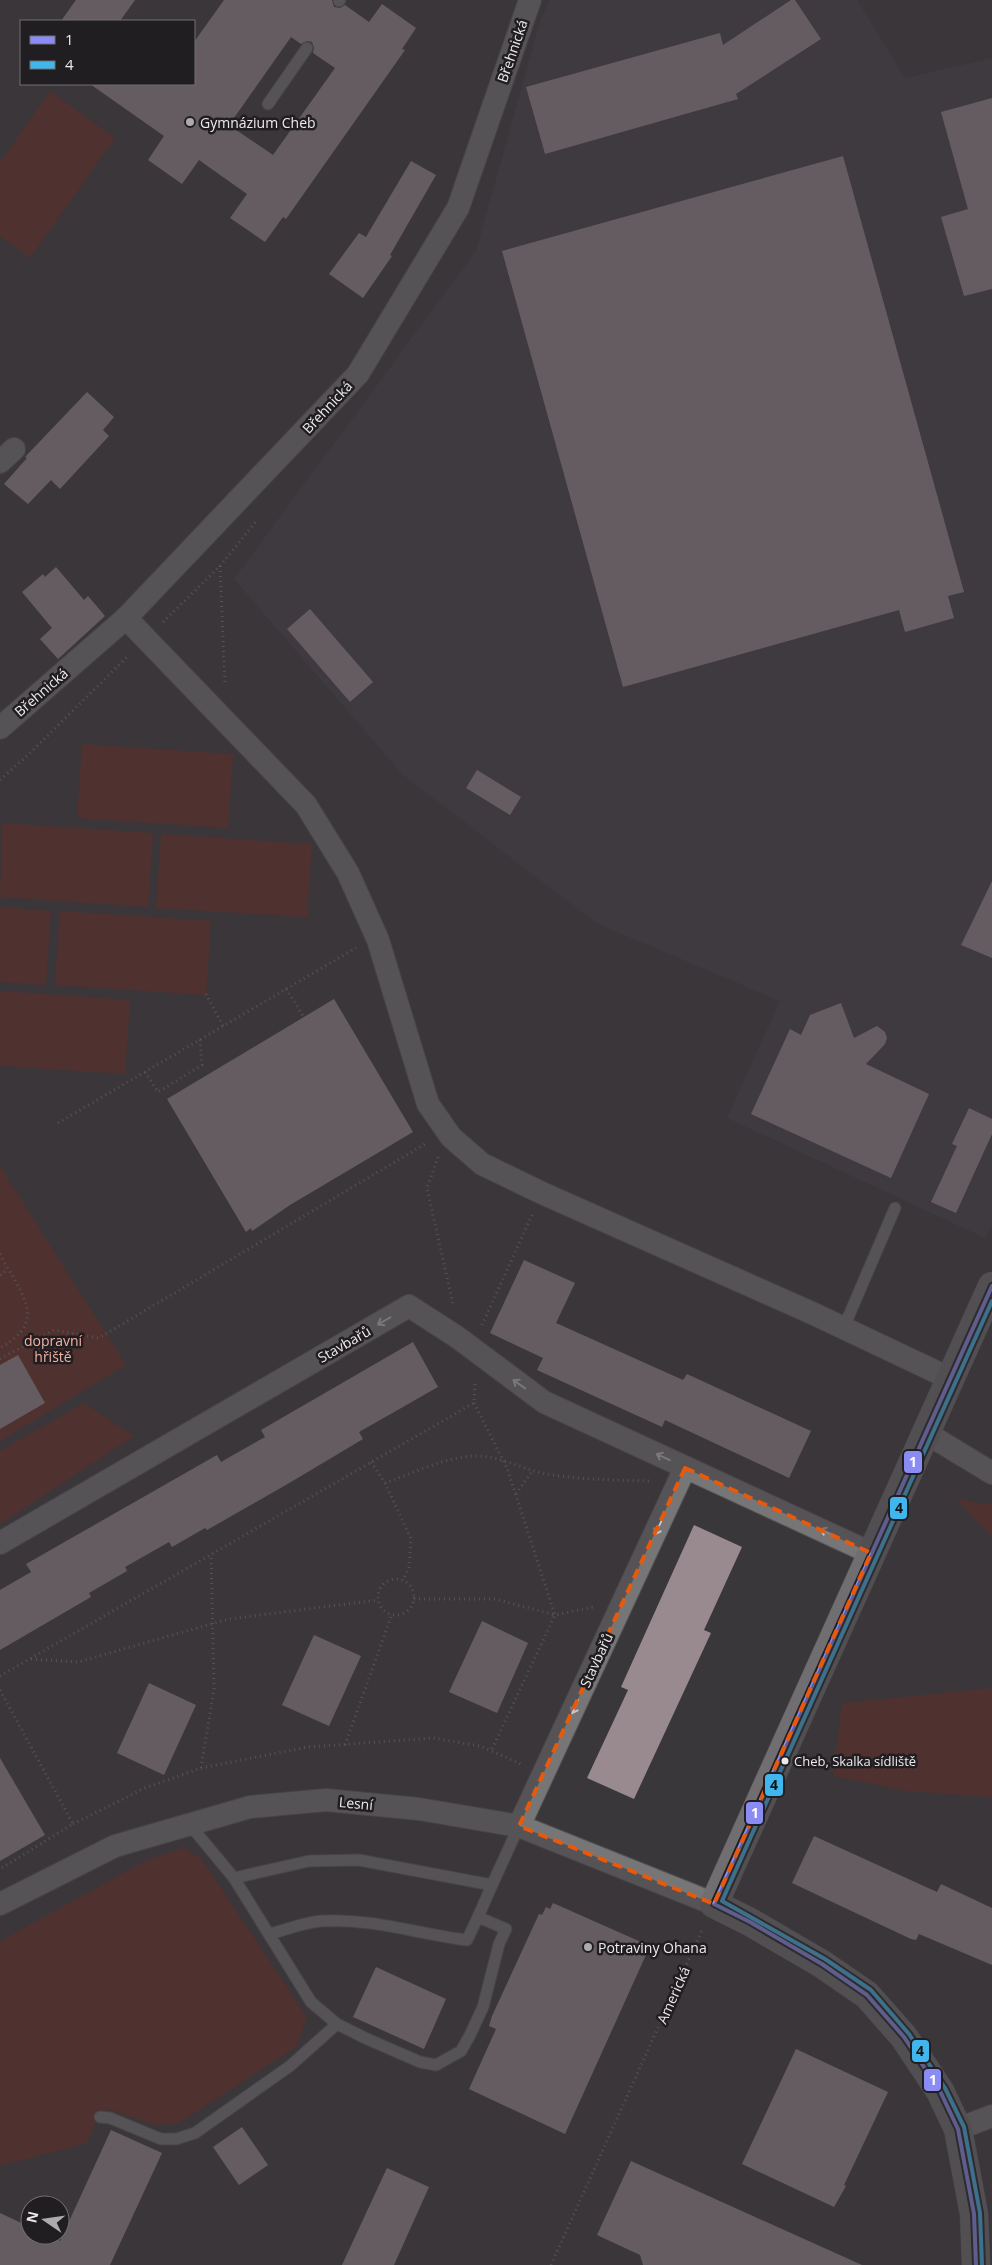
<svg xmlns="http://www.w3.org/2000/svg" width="992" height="2265" viewBox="0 0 992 2265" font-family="'Open Sans',sans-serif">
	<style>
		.built { fill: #463d47 }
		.green { fill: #682b22 }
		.building { fill: #998a90; fill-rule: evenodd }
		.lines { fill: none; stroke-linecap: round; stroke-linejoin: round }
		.lane-casing { stroke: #575457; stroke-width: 13 }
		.street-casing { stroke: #575457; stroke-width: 24 }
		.secondary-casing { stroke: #575457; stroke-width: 29 }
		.path { stroke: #777678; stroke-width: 3; stroke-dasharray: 1 4; stroke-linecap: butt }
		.lane { stroke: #767677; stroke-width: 11 }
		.street { stroke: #767677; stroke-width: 22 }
		.secondary { stroke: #706e71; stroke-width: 28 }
		.bus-1-casing { stroke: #211e21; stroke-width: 8 }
		.bus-2-casing { stroke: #211e21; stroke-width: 8 }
		.bus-1 { stroke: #8a8cf4; stroke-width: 4 }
		.bus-2 { stroke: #40b6ec; stroke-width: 4 }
		.oneway { stroke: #c9c6ca }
		.marked { fill: none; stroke: #e8590c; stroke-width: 4; stroke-dasharray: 10 6; stroke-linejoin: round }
		.poi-dot { fill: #aeabaf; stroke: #211e21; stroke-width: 2 }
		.bus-dot { fill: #ede9ed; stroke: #211e21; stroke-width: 2 }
		.labels { text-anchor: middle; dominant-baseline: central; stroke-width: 5; stroke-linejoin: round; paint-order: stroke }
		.bus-label { font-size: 13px; fill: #ede9ed; stroke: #211e21; text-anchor: start }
		.street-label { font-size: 14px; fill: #ede9ed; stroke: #211e21 }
		.poi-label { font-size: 14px; fill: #ede9ed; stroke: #211e21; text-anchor: start }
		.park-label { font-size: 14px; fill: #f4b0a3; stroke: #211e21 }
		.line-badge { stroke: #211e21; stroke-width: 2 }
		.badge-label { font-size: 14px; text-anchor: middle; font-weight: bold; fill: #fff }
		.pale-badge-label { font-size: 14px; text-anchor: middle; font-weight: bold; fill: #111 }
	</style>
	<rect width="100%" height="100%" fill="#3a373b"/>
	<path class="built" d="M 549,0 L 857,0 L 905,78 L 992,58 L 992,1226 L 985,1238 L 727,1118 L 780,1001 L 596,923 L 402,774 L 234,579 L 476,251 L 539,25 Z"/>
	<g class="green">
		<path d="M 50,91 L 115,138 L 30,258 L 0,236 L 0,163 Z"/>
		<path d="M 82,744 L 233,754 L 228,828 L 77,818 Z"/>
		<path d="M 2,823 L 153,833 L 148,907 L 0,897 Z"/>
		<path d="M 161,834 L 312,844 L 307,917 L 156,908 Z"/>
		<path d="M 0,907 L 51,911 L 46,985 L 0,982 Z"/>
		<path d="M 60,911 L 211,921 L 206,995 L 55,985 Z"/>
		<path d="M 0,991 L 130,1000 L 125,1074 L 0,1066 Z"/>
		<path d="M 0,1166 L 126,1365 L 0,1441 Z"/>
		<path d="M 84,1403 L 134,1436 L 0,1524 L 0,1451 Z"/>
		<path d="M 956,1499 L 992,1505 L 992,1537 Z"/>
		<path d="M 992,1688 L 992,1797 L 906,1791 L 833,1776 L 842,1703 Z"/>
		<path d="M 183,1848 L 201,1858 L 307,2017 L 296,2047 L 179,2123 L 154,2125 L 109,2109 L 100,2113 L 87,2143 L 0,2166 L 0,1941 L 149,1859 Z"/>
	</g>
	<g class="building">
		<path d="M 76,0 L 135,0 L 120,21 L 61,21 Z"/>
		<path d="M 224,0 L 332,0 L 334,7 L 340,8 L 345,5 L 369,22 L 382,4 L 416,28 L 402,49 L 405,50 L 286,219 L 283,217 L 265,242 L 230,218 L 247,194 L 199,160 L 182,184 L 148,160 L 164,136 L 90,84 L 194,84 L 194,42 ZM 291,37 L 301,44 L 307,41 L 312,42 L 314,48 L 313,53 L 335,68 L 273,155 L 229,125 Z"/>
		<path d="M 791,0 L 795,0 L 821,39 L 736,94 L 738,99 L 545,154 L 526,87 L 720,33 L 723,45 Z"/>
		<path d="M 992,98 L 992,289 L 964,296 L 941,217 L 968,209 L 941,112 Z"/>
		<path d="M 843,156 L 964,592 L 948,596 L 954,618 L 905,632 L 899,610 L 623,687 L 502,251 Z"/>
		<path d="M 411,161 L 436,175 L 390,255 L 392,256 L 363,298 L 329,274 L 359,233 L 366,237 Z"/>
		<path d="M 87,392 L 114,417 L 103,430 L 109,436 L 60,489 L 51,480 L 28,504 L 4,484 L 27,458 L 25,457 Z"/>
		<path d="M 56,567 L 84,600 L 88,596 L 105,616 L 58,659 L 40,639 L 52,628 L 22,592 L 43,574 L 45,577 Z"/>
		<path d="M 310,609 L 373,682 L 350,702 L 287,629 Z"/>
		<path d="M 477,770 L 521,797 L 510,815 L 466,788 Z"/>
		<path d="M 992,881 L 992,958 L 961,945 Z"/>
		<path d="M 334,999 L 413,1132 L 290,1205 L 252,1231 L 251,1228 L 246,1232 L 167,1099 Z"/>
		<path d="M 841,1003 L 854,1038 L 877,1026 L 885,1032 L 887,1038 L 885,1044 L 866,1064 L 929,1094 L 891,1178 L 751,1114 L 790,1029 L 801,1035 L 810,1015 Z"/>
		<path d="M 969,1108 L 992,1119 L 992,1134 L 956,1213 L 931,1202 L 957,1146 L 952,1144 Z"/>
		<path d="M 524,1260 L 575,1283 L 556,1323 L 683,1380 L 687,1374 L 811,1431 L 789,1478 L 665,1420 L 662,1427 L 537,1370 L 543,1358 L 490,1333 Z"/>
		<path d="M 413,1342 L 438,1387 L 359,1432 L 363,1439 L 291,1482 L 207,1530 L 205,1528 L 172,1547 L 169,1542 L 125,1567 L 127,1571 L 89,1593 L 91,1597 L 0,1650 L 0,1590 L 31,1572 L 26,1564 L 217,1455 L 221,1462 L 265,1437 L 261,1430 Z"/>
		<path d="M 18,1355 L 45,1403 L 0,1429 L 0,1365 Z"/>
		<path d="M 694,1525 L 742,1547 L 704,1630 L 711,1633 L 634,1799 L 587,1778 L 628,1690 L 621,1687 Z"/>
		<path d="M 482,1621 L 528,1643 L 497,1713 L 449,1692 Z"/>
		<path d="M 314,1635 L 361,1656 L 329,1726 L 282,1705 Z"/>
		<path d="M 149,1683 L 196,1705 L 164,1775 L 117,1753 Z"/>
		<path d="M 0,1758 L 45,1835 L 0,1861 Z"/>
		<path d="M 814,1836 L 937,1892 L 941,1884 L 992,1908 L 992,1965 L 919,1934 L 916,1940 L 911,1939 L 792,1883 Z"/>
		<path d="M 553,1903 L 650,1946 L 565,2134 L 469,2089 L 496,2029 L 489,2026 L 492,2016 L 539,1914 L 542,1915 L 546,1907 L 550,1909 Z"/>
		<path d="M 376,1967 L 446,1999 L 424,2049 L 353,2017 Z"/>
		<path d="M 796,2049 L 888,2092 L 844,2185 L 846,2186 L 834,2207 L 742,2164 Z"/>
		<path d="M 242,2127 L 268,2165 L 239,2185 L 213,2147 Z"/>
		<path d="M 111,2130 L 162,2153 L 110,2265 L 0,2265 L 0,2213 L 30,2227 L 30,2235 L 48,2235 L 60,2241 Z"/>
		<path d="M 631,2161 L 862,2265 L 643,2265 L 640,2255 L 597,2235 Z"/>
		<path d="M 387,2168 L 429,2187 L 394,2265 L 342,2265 Z"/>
	</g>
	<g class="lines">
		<defs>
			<g id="lane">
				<path d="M 339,1 L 340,0"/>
				<path d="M 268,104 L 307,48"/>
				<path d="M 844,1327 L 895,1208"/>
				<path d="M 190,1825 L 234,1878 L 309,1861 L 359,1860 L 492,1885 L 519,1826"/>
				<path d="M 234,1878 L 311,2002 L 337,2024 L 365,2038 L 420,2062 L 436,2065 L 461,2051 L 470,2035 L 483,2007 L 499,1944 L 506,1929 L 478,1917 L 492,1885"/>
				<path d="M 269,1934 C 286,1930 304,1922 322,1921 C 372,1918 418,1934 467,1940 L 478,1917"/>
				<path d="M 100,2117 L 110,2118 L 161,2139 L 176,2139 L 195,2133 L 290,2066 L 337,2024"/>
			</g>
			<g id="street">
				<path d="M 0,462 L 14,449"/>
				<path d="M 126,618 L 306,805 L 348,873 L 378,940 L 428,1104 L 451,1137 L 482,1164 L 542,1193 L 812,1313 L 949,1378"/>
				<path d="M 0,728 L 126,618 L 358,374 L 458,208 L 530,0"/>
				<path d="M 926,1433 L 992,1473"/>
				<path d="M 0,1543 L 409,1306 L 457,1337 L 544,1402 L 871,1553"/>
				<path d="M 519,1826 L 685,1468"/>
				<path d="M 0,1904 L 115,1846 L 250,1807 L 326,1800 L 419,1809 L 519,1826 L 714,1904"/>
				<path d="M 958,2129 L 992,2116"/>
			</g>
			<path id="secondary" d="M 976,2265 L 974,2214 L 958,2129 L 940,2091 L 904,2037 L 867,1995 L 822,1964 L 750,1922 L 714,1904 L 992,1286"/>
		</defs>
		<use href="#lane" class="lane-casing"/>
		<use href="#street" class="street-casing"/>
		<use href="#secondary" class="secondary-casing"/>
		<g class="path">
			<path d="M 220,566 L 225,684"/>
			<path d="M 163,622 L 220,566 L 257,520"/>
			<path d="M 0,780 L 26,757 L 128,656"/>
			<path d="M 286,989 L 304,1017"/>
			<path d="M 206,994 L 223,1026"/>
			<path d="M 145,1072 L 158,1092 L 202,1065 L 200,1039"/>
			<path d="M 58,1123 L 356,948"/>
			<path d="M 438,1157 L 427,1188 L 453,1304"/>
			<path d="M 0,1254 C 19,1292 51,1320 0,1348"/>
			<path d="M 0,1275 L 8,1269"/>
			<path d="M 482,1325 L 532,1215"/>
			<path d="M 0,1359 L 54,1330 L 99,1338 L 425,1144"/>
			<path d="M 474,1403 L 507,1468 L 555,1615 L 593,1607"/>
			<path d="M 371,1462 L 385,1483 L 411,1539 L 409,1568 L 403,1580"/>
			<path d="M 385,1483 C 413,1473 443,1458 473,1456 C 499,1455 523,1470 547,1474 C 582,1480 616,1480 651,1481"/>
			<path d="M 516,1494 L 533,1470"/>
			<circle cx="396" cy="1597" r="18"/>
			<path d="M 414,1599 L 495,1599 L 555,1615 L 491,1751"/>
			<path d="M 31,1659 L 78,1662 L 229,1619 L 378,1600"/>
			<path d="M 0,1676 L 474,1403 L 475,1383"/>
			<path d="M 0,1690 L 73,1824 L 0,1869"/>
			<path d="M 345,1745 L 392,1614"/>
			<path d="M 201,1768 L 214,1689 L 211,1554"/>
			<path d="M 73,1824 L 145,1788 L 201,1768 L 308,1747 L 433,1738 L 480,1746 L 521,1764"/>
			<path d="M 551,2265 L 702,1930"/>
		</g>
		<use href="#lane" class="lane"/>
		<use href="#street" class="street"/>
		<use href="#secondary" class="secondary"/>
		<defs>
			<path id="bus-1" d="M 976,2265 L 974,2214 L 958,2129 L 940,2091 L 904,2037 L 867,1995 L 822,1964 L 750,1922 L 714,1904 L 992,1286"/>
			<path id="bus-2" d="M 982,2265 L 980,2213 L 964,2127 L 945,2088 L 909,2034 L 871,1990 L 825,1959 L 722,1901 L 992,1301"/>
		</defs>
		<use href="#bus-1" class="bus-1-casing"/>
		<use href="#bus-2" class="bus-2-casing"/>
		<use href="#bus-1" class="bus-1"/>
		<use href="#bus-2" class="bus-2"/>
	</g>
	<defs><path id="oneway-shaft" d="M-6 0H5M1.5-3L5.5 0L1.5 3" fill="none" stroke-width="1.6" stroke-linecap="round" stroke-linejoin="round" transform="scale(1.25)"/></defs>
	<g class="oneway">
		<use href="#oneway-shaft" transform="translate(384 1321) rotate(150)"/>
		<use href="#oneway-shaft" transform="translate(519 1384) rotate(-144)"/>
		<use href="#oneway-shaft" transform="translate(663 1457) rotate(-155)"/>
		<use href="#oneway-shaft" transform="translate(658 1528) rotate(115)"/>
		<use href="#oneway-shaft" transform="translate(827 1532) rotate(-155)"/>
		<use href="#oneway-shaft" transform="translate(575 1707) rotate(115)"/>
	</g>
	<path d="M0 0H992V2265H0ZM 685,1468 L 871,1553 L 714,1904 L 519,1826 Z" fill="#3a373b" fill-opacity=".55" fill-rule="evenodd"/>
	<path class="marked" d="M 685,1468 L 871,1553 L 714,1904 L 519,1826 Z"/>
	<g class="poi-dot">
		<circle cx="190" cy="122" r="5"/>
		<circle cx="588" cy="1947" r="5"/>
	</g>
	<circle class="bus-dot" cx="785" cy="1761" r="4.5"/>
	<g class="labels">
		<g class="bus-label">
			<text x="794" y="1761">Cheb, Skalka sídliště</text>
		</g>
		<g class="street-label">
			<text transform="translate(512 51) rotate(-71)">Břehnická</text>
			<text transform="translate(327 407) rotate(-47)">Břehnická</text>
			<text transform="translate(41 692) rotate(-41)">Břehnická</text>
			<text transform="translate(344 1344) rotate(-30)">Stavbařů</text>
			<text transform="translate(596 1660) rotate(-65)">Stavbařů</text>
			<text transform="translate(356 1803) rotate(5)">Lesní</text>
			<text transform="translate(673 1995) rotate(-66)">Americká</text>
		</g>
		<g class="poi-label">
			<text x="200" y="122">Gymnázium Cheb</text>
			<text x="598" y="1947">Potraviny Ohana</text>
		</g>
		<g class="park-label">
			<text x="53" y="1340">dopravní<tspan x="53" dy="16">hřiště</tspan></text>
		</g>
	</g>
	<g class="line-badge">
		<rect x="903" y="1450" width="20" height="24" rx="5" fill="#8a8cf4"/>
		<rect x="889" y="1496" width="19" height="24" rx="5" fill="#40b6ec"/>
		<rect x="764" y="1773" width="20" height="24" rx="5" fill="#40b6ec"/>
		<rect x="745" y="1801" width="19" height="24" rx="5" fill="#8a8cf4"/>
		<rect x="911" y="2039" width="19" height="24" rx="5" fill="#40b6ec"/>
		<rect x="923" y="2068" width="19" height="24" rx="5" fill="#8a8cf4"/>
	</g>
	<g class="badge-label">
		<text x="913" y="1467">1</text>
		<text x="755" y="1818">1</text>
		<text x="933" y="2085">1</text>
	</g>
	<g class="pale-badge-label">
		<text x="899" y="1513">4</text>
		<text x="774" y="1790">4</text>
		<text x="920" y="2056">4</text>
	</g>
	<rect x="20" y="20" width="175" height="65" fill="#211e21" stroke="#736f73"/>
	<rect x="30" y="36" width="25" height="8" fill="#8a8cf4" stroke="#736f73"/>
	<text x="65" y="45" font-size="15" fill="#ede9ed">1</text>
	<rect x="30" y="61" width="25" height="8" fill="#40b6ec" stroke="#736f73"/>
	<text x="65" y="70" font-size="15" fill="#ede9ed">4</text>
	<g transform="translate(45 2220) rotate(283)"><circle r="24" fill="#211e21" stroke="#736f73"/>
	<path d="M0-4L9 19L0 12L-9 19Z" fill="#aeabaf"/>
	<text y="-8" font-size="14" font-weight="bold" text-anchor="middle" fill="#ede9ed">N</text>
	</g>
</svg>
